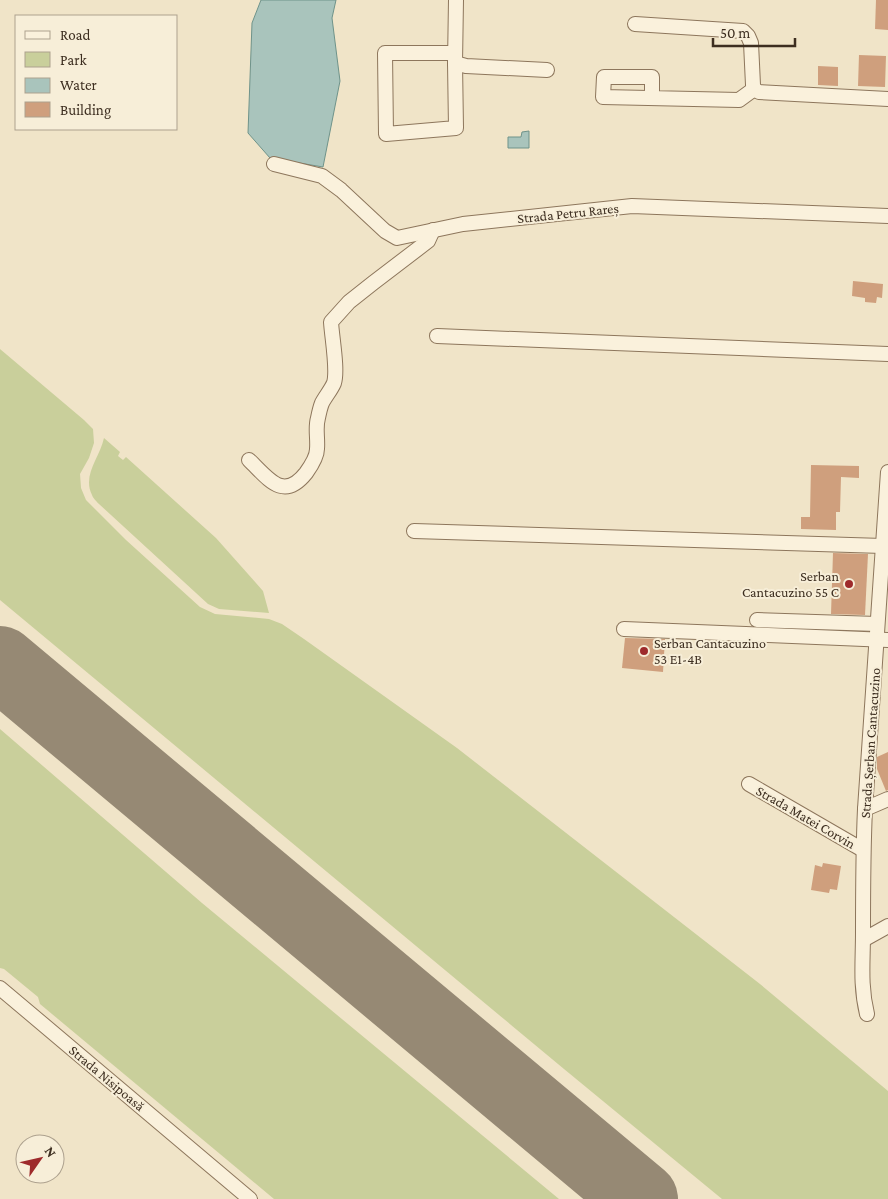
<svg xmlns="http://www.w3.org/2000/svg" width="888" height="1199" viewBox="0 0 888 1199" font-family="'Crimson Pro',serif">
	<style>
		.green { fill: #c9cf9b }
		.water { fill: #a9c4bc; stroke: #6f938a }
		.lines { fill: none; stroke-linecap: round; stroke-linejoin: round }
		.runway { stroke: #968974; stroke-width: 74 }
		.building { fill: #cf9f7d }
		.minor-casing { stroke: #8d765c; stroke-width: 16 }
		.minor { stroke: #faf1dc; stroke-width: 14 }
		.poi-dot { fill: #9e2a2b; stroke: #f7eed8; stroke-width: 2 }
		.labels { text-anchor: middle; dominant-baseline: central; stroke-width: 4; stroke-linejoin: round; paint-order: stroke }
		.street-label { font-size: 14px; fill: #3d2e20; stroke: #f7eed8 }
		.poi-label { font-size: 14px; fill: #3d2e20; stroke: #f7eed8; text-anchor: end }
	</style>
	<rect width="100%" height="100%" fill="#f0e4c8"/>
	<g class="green">
		<path d="M 0,349 L 84,420 L 93,429 L 94,443 L 89,458 L 80,474 L 81,488 L 86,500 L 126,540 L 200,607 L 215,614 L 269,619 L 282,624 L 304,639 L 457,748 L 760,984 L 888,1091 L 888,1199 L 722,1199 L 564,1069 L 0,600 Z"/>
		<path d="M 104,438 L 120,452 L 118,456 L 123,460 L 126,457 L 216,538 L 263,591 L 269,613 L 219,609 L 208,604 L 99,504 C 97,502 93,498 92,495 C 82,475 100,457 104,438 Z"/>
		<path d="M 0,729 L 202,903 L 559,1199 L 274,1199 L 40,1004 L 38,997 L 4,969 L 0,968 Z"/>
	</g>
	<g class="water">
		<path d="M 261,0 L 336,0 L 332,18 L 340,81 L 323,167 L 270,158 L 248,133 L 252,23 Z"/>
		<path d="M 529,131 L 529,148 L 508,148 L 508,137 L 521,137 L 522,132 Z"/>
	</g>
	<g class="lines">
		<path class="runway" d="M 0,663 L 641,1199"/>
	</g>
	<g class="building">
		<path d="M 876,0 L 888,0 L 888,30 L 875,29 Z"/>
		<path d="M 859,55 L 886,56 L 885,87 L 858,86 Z"/>
		<path d="M 818,66 L 838,67 L 838,86 L 818,85 Z"/>
		<path d="M 853,281 L 883,284 L 882,298 L 877,297 L 876,303 L 865,302 L 865,298 L 852,296 Z"/>
		<path d="M 811,465 L 859,466 L 859,478 L 841,477 L 840,512 L 836,512 L 836,530 L 801,529 L 801,517 L 810,517 Z"/>
		<path d="M 833,553 L 868,554 L 865,615 L 831,614 Z"/>
		<path d="M 625,638 L 665,639 L 663,672 L 622,668 Z"/>
		<path d="M 888,752 L 888,790 L 886,791 L 877,769 L 877,757 Z"/>
		<path d="M 823,863 L 841,866 L 837,890 L 830,889 L 829,893 L 811,890 L 815,865 L 822,867 Z"/>
	</g>
	<g class="lines">
		<defs>
			<g id="minor">
				<path d="M 456,0 L 455,63 L 466,66 L 547,70"/>
				<path d="M 635,24 L 743,31 L 748,36 L 751,43 L 753,85 L 754,89 L 759,92 L 888,99"/>
				<path d="M 455,63 L 456,128 L 386,134 L 385,53 L 455,53"/>
				<path d="M 652,98 L 652,77 L 604,77 L 603,97 L 739,100 L 754,89"/>
				<path d="M 274,164 L 322,176 L 341,190 L 385,231 L 397,238 L 463,224 L 632,206 L 888,216"/>
				<path d="M 437,336 L 888,354"/>
				<path d="M 249,460 C 268,478 283,502 306,473 C 311,466 317,457 317,449 C 318,438 315,428 318,418 C 319,413 320,408 322,403 C 325,397 331,390 334,383 C 338,370 332,338 331,322 L 349,302 L 373,283 L 428,241 L 433,230"/>
				<path d="M 414,531 L 883,546"/>
				<path d="M 757,620 L 877,624"/>
				<path d="M 624,629 L 888,640"/>
				<path d="M 749,784 L 863,850"/>
				<path d="M 865,809 L 888,799"/>
				<path d="M 863,940 L 888,926"/>
				<path d="M 0,988 L 250,1199"/>
				<path d="M 867,1014 C 860,985 863,962 863,933 C 863,892 863,851 865,809 L 888,472"/>
			</g>
		</defs>
		<use href="#minor" class="minor-casing"/>
		<use href="#minor" class="minor"/>
	</g>
	<g class="poi-dot">
		<circle cx="849" cy="584" r="5"/>
		<circle cx="644" cy="651" r="5"/>
	</g>
	<g class="labels">
		<g class="street-label">
			<text transform="translate(568 213) rotate(-6)">Strada Petru Rareș</text>
			<text transform="translate(870 743) rotate(-86)">Strada Șerban Cantacuzino</text>
			<text transform="translate(806 817) rotate(30)">Strada Matei Corvin</text>
			<text transform="translate(107 1078) rotate(40)">Strada Nisipoasă</text>
		</g>
		<g class="poi-label">
			<text x="839" y="576">Serban<tspan x="839" dy="16">Cantacuzino 55 C</tspan></text>
			<text x="654" y="643" text-anchor="start">Serban Cantacuzino<tspan x="654" dy="16">53 E1-4B</tspan></text>
		</g>
	</g>
	<rect x="15" y="15" width="162" height="115" fill="#f7eed8" stroke="#ada18e"/>
	<rect x="25" y="31" width="25" height="8" fill="#faf1dc" stroke="#ada18e"/>
	<text x="60" y="40" font-size="15" fill="#3d2e20">Road</text>
	<rect x="25" y="52" width="25" height="15" fill="#c9cf9b" stroke="#ada18e"/>
	<text x="60" y="65" font-size="15" fill="#3d2e20">Park</text>
	<rect x="25" y="78" width="25" height="15" fill="#a9c4bc" stroke="#ada18e"/>
	<text x="60" y="90" font-size="15" fill="#3d2e20">Water</text>
	<rect x="25" y="102" width="25" height="15" fill="#cf9f7d" stroke="#ada18e"/>
	<text x="60" y="115" font-size="15" fill="#3d2e20">Building</text>
	<g transform="translate(40 1159) rotate(56)"><circle r="24" fill="#f7eed8" stroke="#ada18e"/>
	<path d="M0-4L9 19L0 12L-9 19Z" fill="#9e2a2b"/>
	<text y="-8" font-size="14" font-weight="bold" text-anchor="middle" fill="#3d2e20">N</text>
	</g>
	<path d="M713 38v8h82v-8" fill="none" stroke="#3d2e20" stroke-width="2.5"/>
	<text x="720" y="38" font-size="15" fill="#3d2e20" stroke="#f7eed8" stroke-width="4" paint-order="stroke">50 m</text>
</svg>
